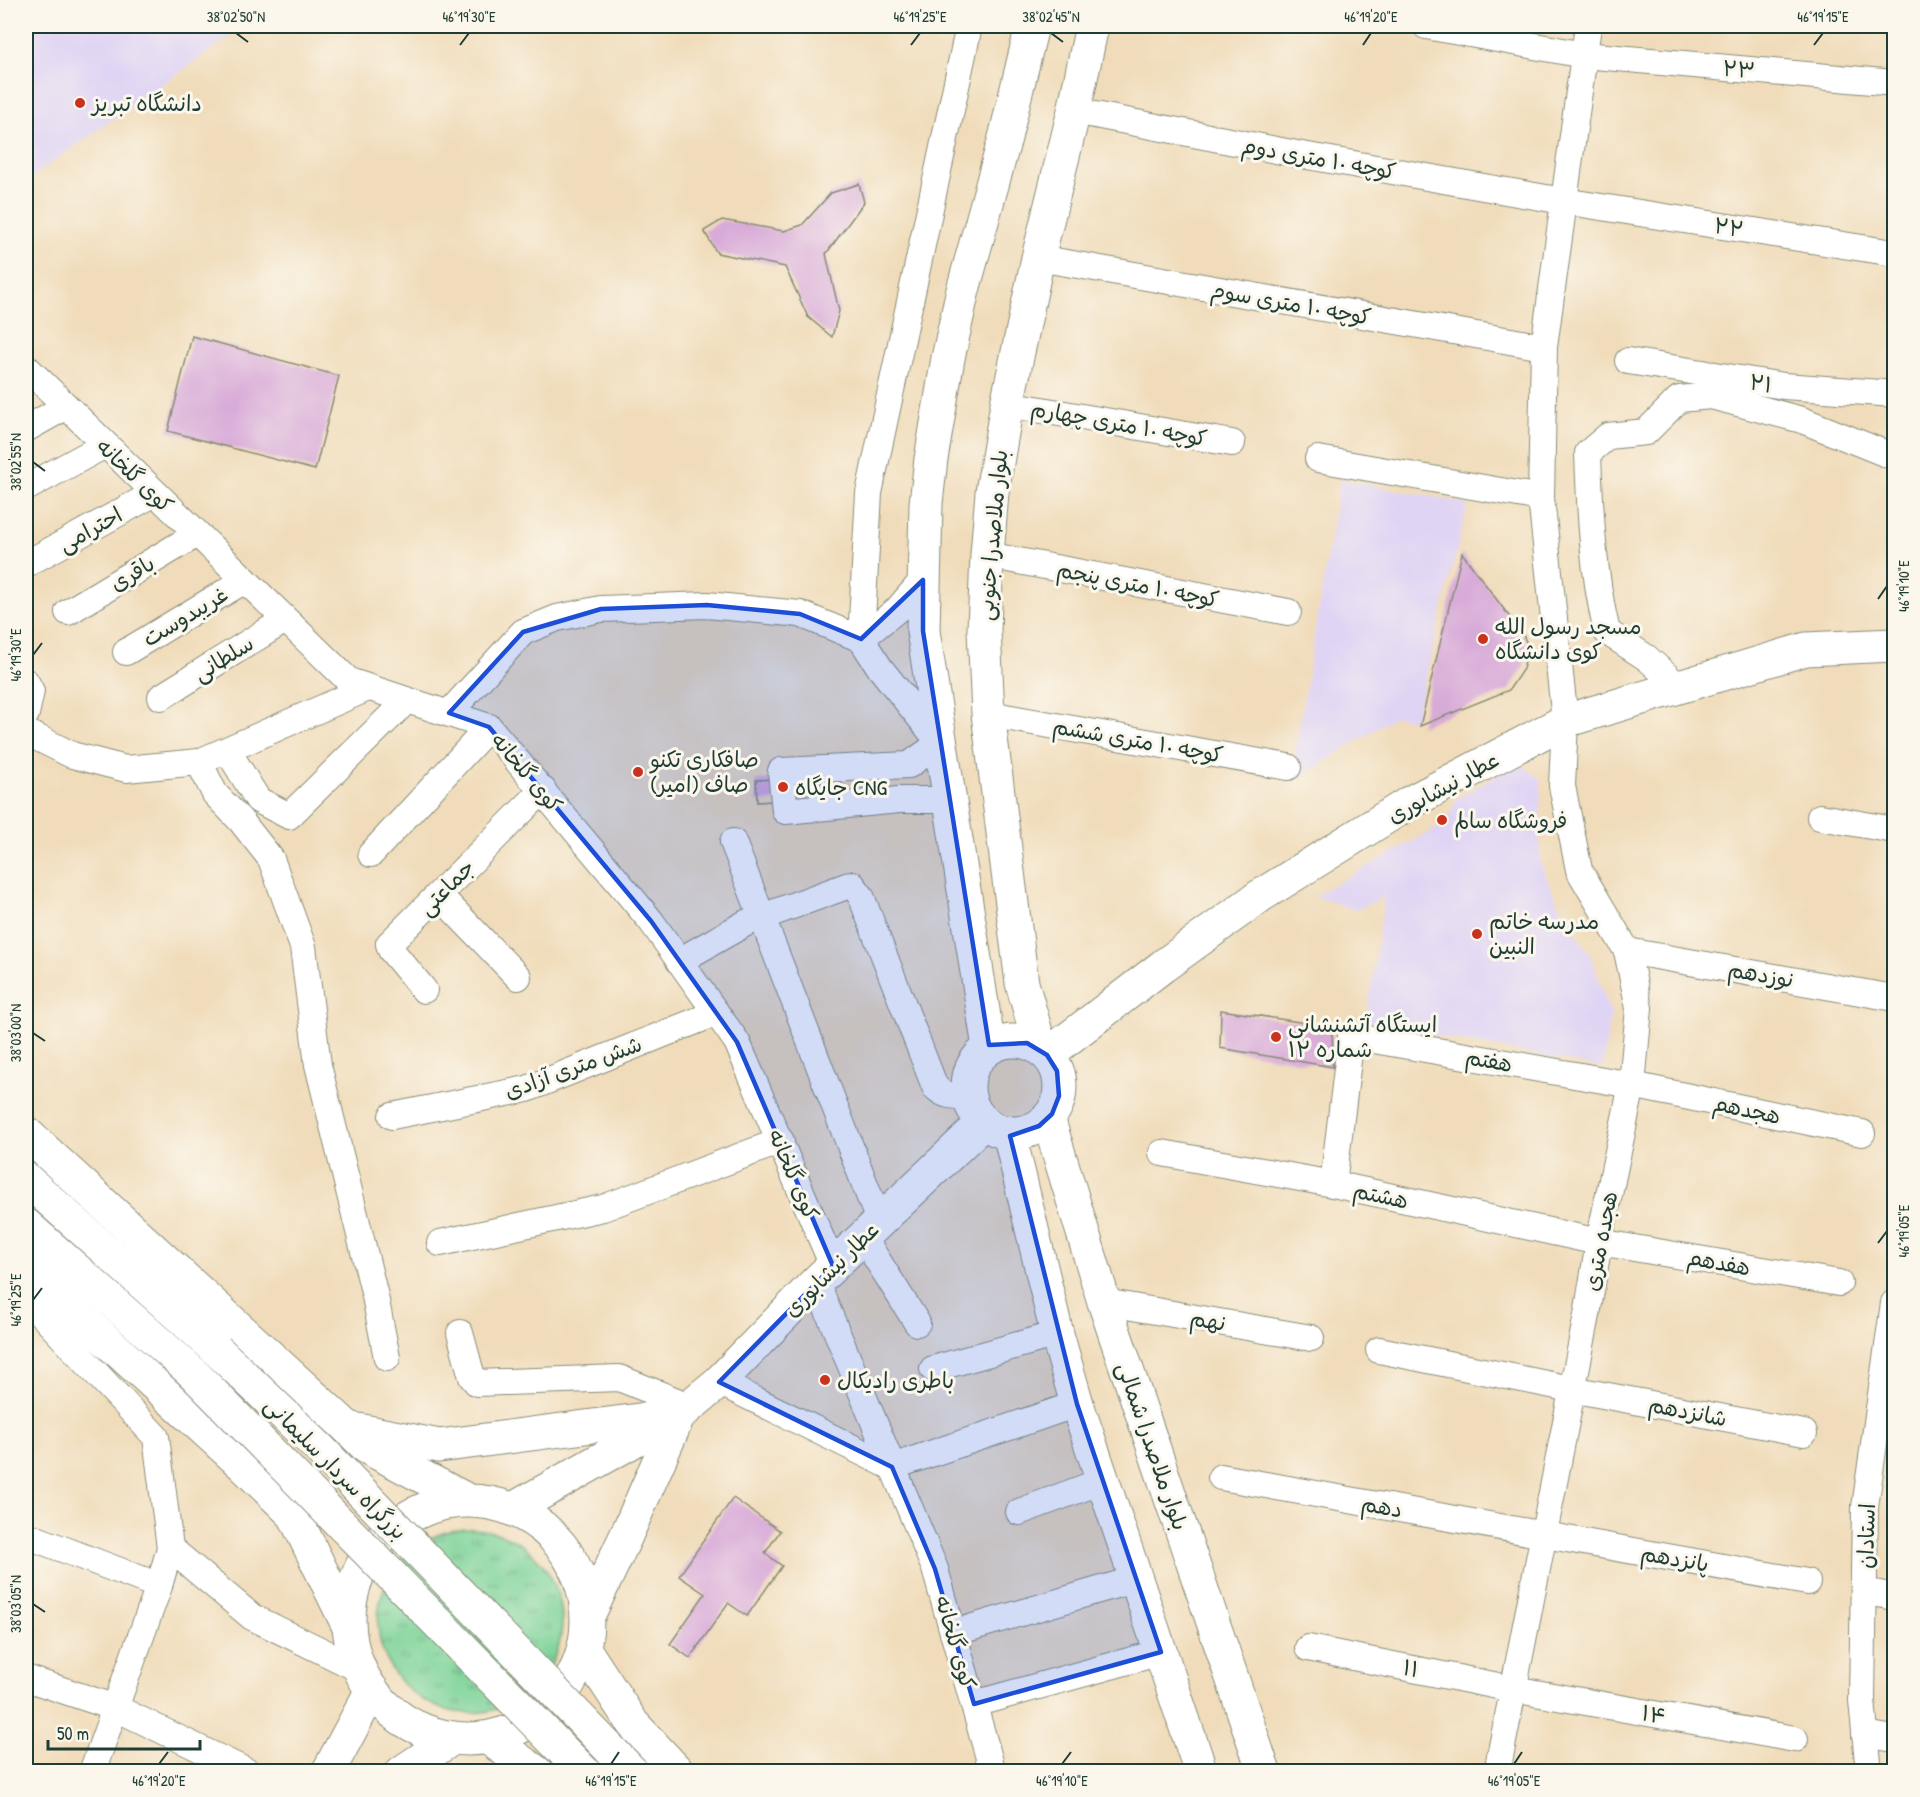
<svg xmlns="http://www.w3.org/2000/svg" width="1920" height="1797" viewBox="0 0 1920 1797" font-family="'Patrick Hand','Playpen Sans Arabic',sans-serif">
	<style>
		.built { fill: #e0d4f4 }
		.grass { fill: url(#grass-tufts); stroke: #4d8866; stroke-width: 1.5 }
		.building { fill: #d8aad8 }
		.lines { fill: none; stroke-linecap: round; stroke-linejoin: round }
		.minor-casing { stroke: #888c77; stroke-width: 28 }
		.major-casing { stroke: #888c77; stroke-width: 35 }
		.highway-casing { stroke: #888c77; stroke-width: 35 }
		.minor { stroke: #fff; stroke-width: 26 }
		.major { stroke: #fff; stroke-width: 33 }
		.highway { stroke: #fff; stroke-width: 33 }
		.highway-bridge-casing { stroke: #888c77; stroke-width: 35; stroke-linecap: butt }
		.highway-bridge { stroke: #fff; stroke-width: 33 }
		.marked { fill: #1d4ed8; fill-opacity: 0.2; stroke: #1d4ed8; stroke-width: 4.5; stroke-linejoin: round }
		.ticks { fill: none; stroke: #1f3d34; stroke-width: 2 }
		.poi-dot { fill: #c8321e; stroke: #fbf7ec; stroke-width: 2 }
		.labels { text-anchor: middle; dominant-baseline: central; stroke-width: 6; stroke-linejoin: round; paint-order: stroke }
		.street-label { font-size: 22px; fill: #1f3d34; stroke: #fbf7ec }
		.poi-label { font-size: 22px; fill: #1f3d34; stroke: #fbf7ec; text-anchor: start }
		.neatline { fill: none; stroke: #1f3d34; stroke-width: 2 }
		.ticks-label { font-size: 15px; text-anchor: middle; fill: #1f3d34 }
	</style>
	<defs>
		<pattern id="grass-tufts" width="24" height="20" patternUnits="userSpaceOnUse" patternTransform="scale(1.5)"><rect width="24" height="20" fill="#7bd398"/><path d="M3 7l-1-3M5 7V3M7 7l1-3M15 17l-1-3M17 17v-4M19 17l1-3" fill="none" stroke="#64ac7d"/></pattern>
	</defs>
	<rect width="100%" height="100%" fill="#fbf7ec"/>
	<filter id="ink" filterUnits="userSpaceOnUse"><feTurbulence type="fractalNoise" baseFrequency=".0167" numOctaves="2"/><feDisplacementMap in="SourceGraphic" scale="12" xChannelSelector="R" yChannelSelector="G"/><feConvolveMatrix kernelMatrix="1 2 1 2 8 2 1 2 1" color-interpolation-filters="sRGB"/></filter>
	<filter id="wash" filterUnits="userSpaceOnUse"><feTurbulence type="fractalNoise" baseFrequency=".008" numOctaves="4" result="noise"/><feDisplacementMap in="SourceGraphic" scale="24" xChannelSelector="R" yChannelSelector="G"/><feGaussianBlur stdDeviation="1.35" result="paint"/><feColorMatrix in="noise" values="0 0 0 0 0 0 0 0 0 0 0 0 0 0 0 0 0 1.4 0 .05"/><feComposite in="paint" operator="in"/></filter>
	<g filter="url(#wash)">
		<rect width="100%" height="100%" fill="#f0dcba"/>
		<g class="built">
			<path d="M 26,26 L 245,26 L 26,181 Z"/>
			<path d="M 1340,479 L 1468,504 L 1415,720 L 1396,716 L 1290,784 Z"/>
			<path d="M 1524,766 L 1541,780 L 1540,862 L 1562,913 L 1590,954 L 1611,1014 L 1602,1068 L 1366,1022 L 1384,897 L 1356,910 L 1314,896 L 1446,823 L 1457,798 L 1501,773 Z"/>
		</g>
		<circle class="grass" cx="470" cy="1621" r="92"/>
		<g id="blocks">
			<g class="building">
				<path d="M 859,184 L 864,202 L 826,254 L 839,311 L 832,337 L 808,317 L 785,267 L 717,253 L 704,231 L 722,220 L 784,231 L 802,225 L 831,193 Z"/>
				<path d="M 192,336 L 339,376 L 315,470 L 168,431 Z"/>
				<path d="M 1462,553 L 1523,635 L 1527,644 L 1526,657 L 1523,669 L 1509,690 L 1420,726 Z"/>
				<path d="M 841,776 L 842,797 L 757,802 L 756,780 Z"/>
				<path d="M 1221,1010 L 1332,1027 L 1333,1067 L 1220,1048 Z"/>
				<path d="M 733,1498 L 780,1531 L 765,1553 L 782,1566 L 747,1616 L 728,1603 L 690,1658 L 670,1644 L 705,1594 L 679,1576 Z"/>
			</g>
		</g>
	</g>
	<g filter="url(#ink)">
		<use href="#blocks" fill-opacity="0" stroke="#888c77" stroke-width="1.5"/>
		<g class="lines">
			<defs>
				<g id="minor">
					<path d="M 1426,26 L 1584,55 L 1894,83"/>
					<path d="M 1074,111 L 1302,155 L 1563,201 L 1894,253"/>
					<path d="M 1038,258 L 1544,347"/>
					<path d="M 1628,361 L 1784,386 L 1894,394"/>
					<path d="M 26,367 L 349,681 L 489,727 L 651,921 L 737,1042 L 833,1266"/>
					<path d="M 1007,404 L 1232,443"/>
					<path d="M 26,429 L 65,407"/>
					<path d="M 1318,459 L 1541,498"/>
					<path d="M 26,488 L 105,445"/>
					<path d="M 987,555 L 1288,612"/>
					<path d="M 26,564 L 155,493"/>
					<path d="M 923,580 L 898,609 L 861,639 L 880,668 L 940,743 L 909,765 L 781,771 L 785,811 L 899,800 L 950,800"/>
					<path d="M 68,612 L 197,534"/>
					<path d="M 126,652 L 245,580"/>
					<path d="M 26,682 L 31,691 L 26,714"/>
					<path d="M 1679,687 L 1647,658 L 1607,632 C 1593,574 1590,512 1588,453 L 1608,436 L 1646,432 L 1679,399 L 1711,396 L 1802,420 L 1894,457"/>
					<path d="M 161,697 L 285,620"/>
					<path d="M 449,713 L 523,632 L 557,618 L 601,609 L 707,605 L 800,614 L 861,639 L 869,493 L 969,26"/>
					<path d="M 988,714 L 1288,767"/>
					<path d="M 26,732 L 72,755 L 126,769 L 199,762 L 368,688"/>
					<path d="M 228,751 L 258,800 L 289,816 L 406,701"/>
					<path d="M 199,762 L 215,794 L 241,821 L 271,859 L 303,947 L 318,1065 L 375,1296 L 387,1358"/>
					<path d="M 1820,817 L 1894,830"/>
					<path d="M 733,842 L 879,1221"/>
					<path d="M 371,854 L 489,727"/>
					<path d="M 439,895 L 518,977"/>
					<path d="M 1627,951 L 1894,998"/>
					<path d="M 679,961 L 746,923 L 852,884 L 861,896 L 935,1087 C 945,1097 955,1096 968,1096"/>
					<path d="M 424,990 L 391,950 L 389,944 L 543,790"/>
					<path d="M 392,1116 L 527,1089 L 716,1013"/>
					<path d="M 1162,1153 L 1333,1184 L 1599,1242 L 1839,1283"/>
					<path d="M 1333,1184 L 1351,1036 L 1632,1085 L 1862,1133"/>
					<path d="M 862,1238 L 873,1253 L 917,1323"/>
					<path d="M 440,1243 L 603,1208 L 781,1141"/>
					<path d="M 816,1282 L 935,1569 L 993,1772"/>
					<path d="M 26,1298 L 156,1437 L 170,1548 L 252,1617 L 359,1669"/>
					<path d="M 1104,1302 L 1311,1338"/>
					<path d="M 460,1333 L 472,1377 L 477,1383 L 619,1378 L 689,1406"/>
					<path d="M 1379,1350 L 1571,1389 L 1804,1433"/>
					<path d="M 933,1369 L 1057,1334"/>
					<path d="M 719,1382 L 892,1467 L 1077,1404"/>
					<path d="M 1221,1477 L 1807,1582"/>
					<path d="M 1019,1512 L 1102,1481"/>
					<path d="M 26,1535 L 159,1586"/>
					<path d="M 1864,1591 L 1894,1597"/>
					<path d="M 953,1633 L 1136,1579"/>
					<path d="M 1308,1648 L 1513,1689 L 1795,1739"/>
					<path d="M 26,1678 L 116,1708 L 248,1772"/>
					<path d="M 974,1704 L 1161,1652"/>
					<path d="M 1865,1734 L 1894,1739"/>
					<path d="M 92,1772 L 159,1586 L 170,1548"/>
					<path d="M 1497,1772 L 1587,1315 L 1599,1242 L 1632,1085 L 1639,1008 L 1627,951 L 1579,870 L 1562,786 L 1565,721 L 1541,498 L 1544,347 L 1588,26"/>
					<path d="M 1869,1772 L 1862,1701 L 1865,1507 L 1894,1303"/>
				</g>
				<g id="major">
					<circle cx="1014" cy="1087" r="46"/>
					<path d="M 989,1048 L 923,631 L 926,503 L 931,459 L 948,358 L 963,290 L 1005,138 L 1032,26"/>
					<path d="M 1041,1050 L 1022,983 L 988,714 L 984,630 L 987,555 L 992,492 L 1007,404 L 1038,258 L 1074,111 L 1092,26"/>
					<path d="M 1047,1055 L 1163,966 L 1260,896 L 1409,803 L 1565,721 L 1806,649 L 1894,645"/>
					<path d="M 1048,1118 L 1104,1302 L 1264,1772"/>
					<path d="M 1009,1133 L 1057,1334 L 1077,1404 L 1201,1772"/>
					<path d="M 348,1428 L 439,1446 L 662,1417"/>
					<path d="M 513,1509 L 679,1415 L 719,1382 L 816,1282 L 984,1122"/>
					<path d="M 588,1616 L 626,1536 L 679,1415"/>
					<path d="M 328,1772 L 372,1690"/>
					<path d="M 402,1772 L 453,1738"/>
				</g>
				<g id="highway">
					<path d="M 26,1133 L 348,1428 L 368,1448 L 467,1500"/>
					<path d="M 26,1179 L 217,1350"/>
					<path d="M 26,1225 L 193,1373"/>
					<path d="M 26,1267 L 243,1465 L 294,1515 L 349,1627"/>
					<circle cx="468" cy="1620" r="119"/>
					<path d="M 584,1649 L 633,1724 L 678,1772"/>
					<path d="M 488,1738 L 536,1772"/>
				</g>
			</defs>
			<use href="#minor" class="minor-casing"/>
			<use href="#major" class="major-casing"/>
			<use href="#highway" class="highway-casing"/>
			<use href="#minor" class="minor"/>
			<use href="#major" class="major"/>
			<use href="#highway" class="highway"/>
			<defs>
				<g id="highway-bridge">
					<path d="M 217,1350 L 321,1450 L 632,1772"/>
					<path d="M 193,1373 L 584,1772"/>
				</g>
			</defs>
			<use href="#highway-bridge" class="highway-bridge-casing"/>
			<use href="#highway-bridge" class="highway-bridge"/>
		</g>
	</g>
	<path class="marked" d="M 923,580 L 923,631 L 989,1045 L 1027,1043 L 1047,1055 L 1057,1071 L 1059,1096 L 1052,1114 L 1039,1126 L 1010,1136 L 1077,1404 L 1161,1652 L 974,1704 L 935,1569 L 892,1467 L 719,1382 L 833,1266 L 737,1042 L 651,921 L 489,727 L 449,713 L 523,632 L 601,609 L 707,605 L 800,614 L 861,639 Z"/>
	<path class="ticks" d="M 236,33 L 248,42M 1051,33 L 1063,42M 460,45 L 469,33M 911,45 L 920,33M 1363,45 L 1371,33M 1814,45 L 1823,33M 33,462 L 45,471M 1878,599 L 1887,586M 33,655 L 42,643M 33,1033 L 45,1041M 1878,1243 L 1887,1231M 33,1300 L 42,1288M 33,1604 L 45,1612M 159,1764 L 168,1752M 611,1764 L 619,1752M 1062,1764 L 1071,1752M 1514,1764 L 1522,1752"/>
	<g class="poi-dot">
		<circle cx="80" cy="103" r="6"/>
		<circle cx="1483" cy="639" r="6"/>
		<circle cx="638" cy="772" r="6"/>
		<circle cx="783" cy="787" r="6"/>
		<circle cx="1442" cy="820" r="6"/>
		<circle cx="1477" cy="934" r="6"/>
		<circle cx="1276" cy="1037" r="6"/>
		<circle cx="825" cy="1380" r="6"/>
	</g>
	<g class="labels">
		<g class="street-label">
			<text transform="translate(1739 69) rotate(5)">۲۳</text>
			<text transform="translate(1319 158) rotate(10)">کوچه ۱۰ متری دوم</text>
			<text transform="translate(1729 227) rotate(9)">۲۲</text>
			<text transform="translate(1291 303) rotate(10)">کوچه ۱۰ متری سوم</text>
			<text transform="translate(1761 383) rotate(9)">۲۱</text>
			<text transform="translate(1119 423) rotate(10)">کوچه ۱۰ متری چهارم</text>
			<text transform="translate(135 475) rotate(44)">کوی گلخانه</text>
			<text transform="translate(90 529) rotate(-29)">احترامی</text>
			<text transform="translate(992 535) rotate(-85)">بلوار ملاصدرا جنوبی</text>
			<text transform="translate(132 573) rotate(-31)">باقری</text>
			<text transform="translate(1138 584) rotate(11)">کوچه ۱۰ متری پنجم</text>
			<text transform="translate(185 616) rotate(-31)">غریبدوست</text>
			<text transform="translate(223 658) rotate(-32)">سلطانی</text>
			<text transform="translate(1138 740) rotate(10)">کوچه ۱۰ متری ششم</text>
			<text transform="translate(527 772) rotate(50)">کوی گلخانه</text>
			<text transform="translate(1443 787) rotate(-29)">عطار نیشابوری</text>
			<text transform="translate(446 887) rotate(-45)">جماعتی</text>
			<text transform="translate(1761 974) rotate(10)">نوزدهم</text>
			<text transform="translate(1489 1060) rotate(10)">هفتم</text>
			<text transform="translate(573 1067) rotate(-20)">شش متری آزادی</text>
			<text transform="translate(1747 1109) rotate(12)">هجدهم</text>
			<text transform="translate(794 1174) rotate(67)">کوی گلخانه</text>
			<text transform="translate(1381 1195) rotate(12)">هشتم</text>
			<text transform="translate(1600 1241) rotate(-79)">هجده متری</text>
			<text transform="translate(1719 1262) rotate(10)">هفدهم</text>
			<text transform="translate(831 1269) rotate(-45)">عطار نیشابوری</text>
			<text transform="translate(1208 1320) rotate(10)">نهم</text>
			<text transform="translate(1688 1411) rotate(11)">شانزدهم</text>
			<text transform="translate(1153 1446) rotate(71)">بلوار ملاصدرا شمالی</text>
			<text transform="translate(336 1468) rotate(45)">بزرگراه سردار سلیمانی</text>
			<text transform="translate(1382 1506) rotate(10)">دهم</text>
			<text transform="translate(1866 1536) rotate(-88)">استادان</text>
			<text transform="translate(1675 1558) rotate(10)">پانزدهم</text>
			<text transform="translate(956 1642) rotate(74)">کوی گلخانه</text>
			<text transform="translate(1411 1668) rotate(11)">۱۱</text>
			<text transform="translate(1654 1714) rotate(10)">۱۴</text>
		</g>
		<g class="poi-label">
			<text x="92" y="103">دانشگاه تبریز</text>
			<text x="1495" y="626">مسجد رسول الله<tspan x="1495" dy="25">کوی دانشگاه</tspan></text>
			<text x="650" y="759">صافکاری تکنو<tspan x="650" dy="25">صاف (امیر)</tspan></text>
			<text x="795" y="787">جایگاه CNG</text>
			<text x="1454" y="820">فروشگاه سالم</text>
			<text x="1489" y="921">مدرسه خاتم<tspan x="1489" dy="25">النبین</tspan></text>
			<text x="1288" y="1024">ایستگاه آتشنشانی<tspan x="1288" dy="25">شماره ۱۲</tspan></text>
			<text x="837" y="1380">باطری رادیکال</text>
		</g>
	</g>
	<rect width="1920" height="1797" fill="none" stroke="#fbf7ec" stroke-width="66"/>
	<path d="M48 1740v9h152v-9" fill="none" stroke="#1f3d34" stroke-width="3"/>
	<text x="57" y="1740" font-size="18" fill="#1f3d34" stroke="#fbf7ec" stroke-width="4.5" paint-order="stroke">50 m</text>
	<rect x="33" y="33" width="1854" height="1731" class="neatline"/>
	<g class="ticks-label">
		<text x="236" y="22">38°02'50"N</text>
		<text x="469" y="22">46°19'30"E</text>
		<text x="920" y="22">46°19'25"E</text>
		<text x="1051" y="22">38°02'45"N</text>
		<text x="1371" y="22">46°19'20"E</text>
		<text x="1823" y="22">46°19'15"E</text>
		<text transform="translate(16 462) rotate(-90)" y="5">38°02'55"N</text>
		<text transform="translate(1904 586) rotate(-90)" y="5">46°19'10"E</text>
		<text transform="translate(16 655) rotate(-90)" y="5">46°19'30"E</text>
		<text transform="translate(16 1033) rotate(-90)" y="5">38°03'00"N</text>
		<text transform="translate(1904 1231) rotate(-90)" y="5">46°19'05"E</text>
		<text transform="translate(16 1300) rotate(-90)" y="5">46°19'25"E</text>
		<text transform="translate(16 1604) rotate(-90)" y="5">38°03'05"N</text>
		<text x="159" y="1786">46°19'20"E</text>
		<text x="611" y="1786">46°19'15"E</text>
		<text x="1062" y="1786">46°19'10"E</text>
		<text x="1514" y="1786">46°19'05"E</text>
	</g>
</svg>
